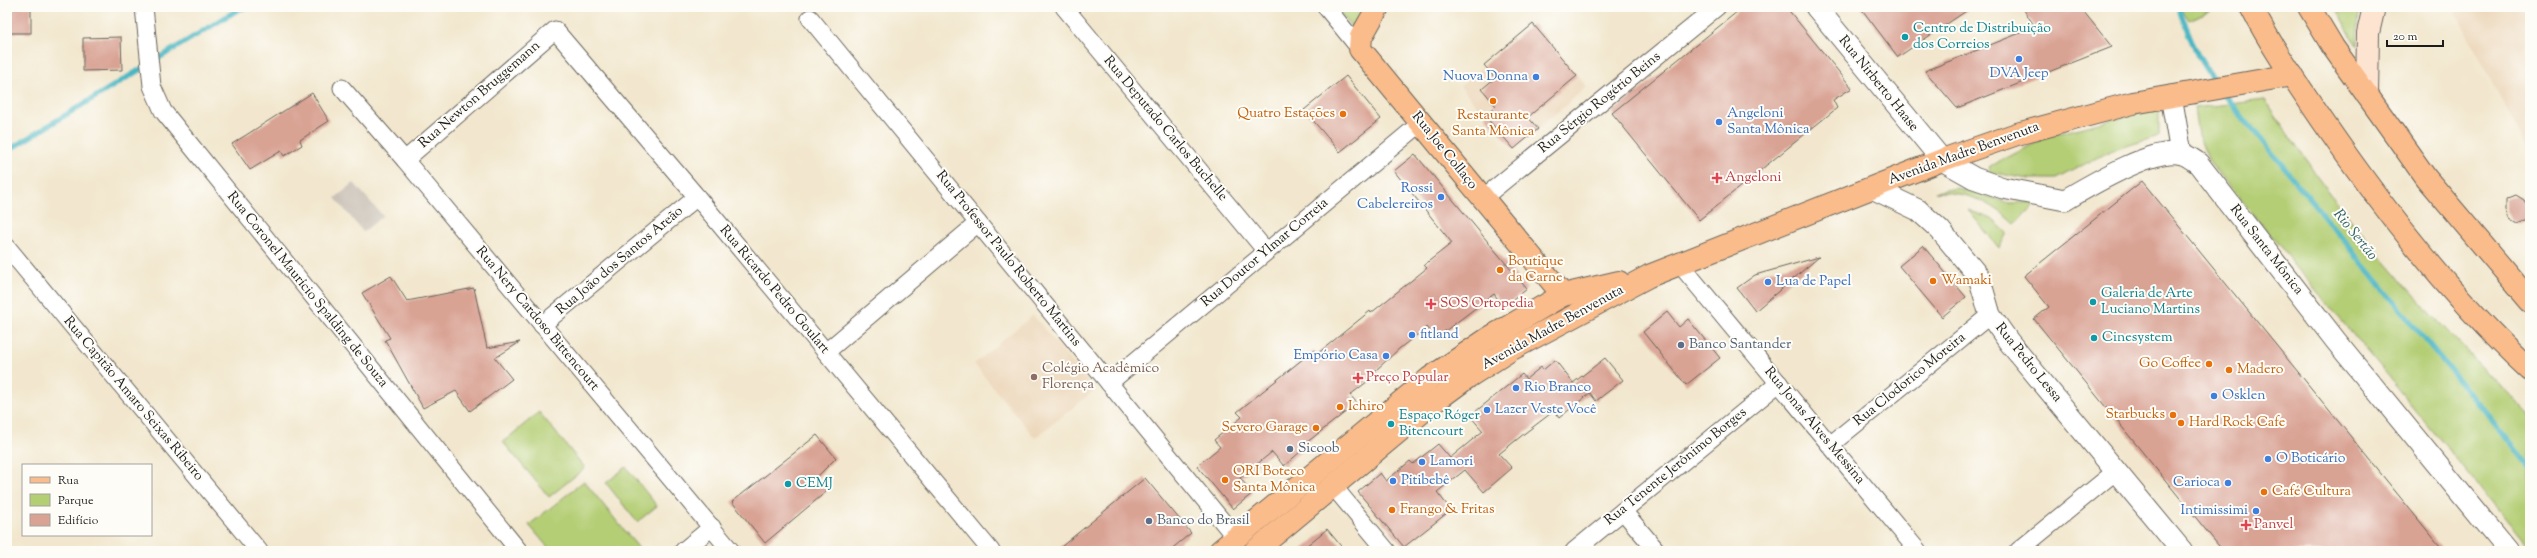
<svg xmlns="http://www.w3.org/2000/svg" width="2537" height="558" viewBox="0 0 2537 558" font-family="'Sorts Mill Goudy',serif">
	<style>
		.built { fill: #ecd7ba }
		.industrial { fill: #cbc2b8 }
		.green { fill: #b4ce74; stroke: #687548 }
		.lines { fill: none; stroke-linecap: round; stroke-linejoin: round }
		.stream { stroke: #49b6c3; stroke-width: 5.5 }
		.building { fill: #d9a394 }
		.minor-casing { stroke: #67635a; stroke-width: 19 }
		.tertiary-casing { stroke: #67635a; stroke-width: 23 }
		.secondary-casing { stroke: #67635a; stroke-width: 24 }
		.primary-casing { stroke: #67635a; stroke-width: 24 }
		.minor { stroke: #fff; stroke-width: 17 }
		.tertiary { stroke: #fff; stroke-width: 21 }
		.secondary { stroke: #fde4d1; stroke-width: 22 }
		.primary { stroke: #fabc8b; stroke-width: 22 }
		.culture-dot { fill: #0f9aa8; stroke: #fdfcf7; stroke-width: 1.5 }
		.shop-dot { fill: #3f7fe0; stroke: #fdfcf7; stroke-width: 1.5 }
		.food-dot { fill: #e8710a; stroke: #fdfcf7; stroke-width: 1.5 }
		.health-dot { fill: #e0444e; stroke: #fdfcf7; stroke-width: 1.5 }
		.service-dot { fill: #5c6f8a; stroke: #fdfcf7; stroke-width: 1.5 }
		.education-dot { fill: #8d6e63; stroke: #fdfcf7; stroke-width: 1.5 }
		.labels { text-anchor: middle; dominant-baseline: central; stroke-width: 4; stroke-linejoin: round; paint-order: stroke }
		.culture-label { font-size: 14px; fill: #0d838f; stroke: #fdfcf7; text-anchor: start }
		.shop-label { font-size: 14px; fill: #366cbe; stroke: #fdfcf7; text-anchor: start }
		.street-label { font-size: 14px; fill: #1c1c1c; stroke: #fdfcf7 }
		.food-label { font-size: 14px; fill: #c56008; stroke: #fdfcf7; text-anchor: start }
		.health-label { font-size: 14px; fill: #be3a42; stroke: #fdfcf7; text-anchor: start }
		.service-label { font-size: 14px; fill: #4e5e75; stroke: #fdfcf7; text-anchor: start }
		.education-label { font-size: 14px; fill: #785e54; stroke: #fdfcf7; text-anchor: start }
		.water-label { font-size: 15px; font-style: italic; fill: #306167; stroke: #fdfcf7 }
	</style>
	<rect width="100%" height="100%" fill="#fdfcf7"/>
	<filter id="ink" filterUnits="userSpaceOnUse"><feTurbulence type="fractalNoise" baseFrequency=".025" numOctaves="2"/><feDisplacementMap in="SourceGraphic" scale="8" xChannelSelector="R" yChannelSelector="G"/><feConvolveMatrix kernelMatrix="1 2 1 2 8 2 1 2 1" color-interpolation-filters="sRGB"/></filter>
	<filter id="wash" filterUnits="userSpaceOnUse"><feTurbulence type="fractalNoise" baseFrequency=".012" numOctaves="4" result="noise"/><feDisplacementMap in="SourceGraphic" scale="16" xChannelSelector="R" yChannelSelector="G"/><feGaussianBlur stdDeviation="0.9" result="paint"/><feColorMatrix in="noise" values="0 0 0 0 0 0 0 0 0 0 0 0 0 0 0 0 0 1.4 0 .05"/><feComposite in="paint" operator="in"/></filter>
	<g filter="url(#wash)">
		<rect width="100%" height="100%" fill="#f2e7ce"/>
		<g class="built">
			<path d="M 2453,7 L 2530,7 L 2530,154 Z"/>
			<path d="M 1533,24 L 1587,87 L 1514,149 L 1460,86 Z"/>
			<path d="M 1033,315 L 1095,390 L 1035,438 L 974,364 Z"/>
		</g>
		<path class="industrial" d="M 354,183 L 383,216 L 363,232 L 335,198 Z"/>
		<g class="green">
			<path d="M 1335,7 L 1371,7 L 1355,31 Z"/>
			<path d="M 2180,7 L 2213,7 L 2214,9 L 2189,20 Z"/>
			<path d="M 2335,7 L 2359,7 L 2357,47 Z"/>
			<path d="M 2265,100 C 2315,177 2372,251 2435,318 C 2466,351 2498,384 2530,416 L 2530,548 L 2209,161 L 2198,135 L 2194,108 Z"/>
			<path d="M 2159,107 L 2159,136 L 2110,151 L 2056,179 L 2029,179 L 1988,172 L 1991,166 L 2049,136 Z"/>
			<path d="M 1957,188 L 2011,203 L 2038,202 L 2015,224 C 1990,201 1970,193 1935,192 Z"/>
			<path d="M 1968,210 L 1992,219 L 2007,233 L 1999,248 Z"/>
			<path d="M 539,412 L 585,468 L 549,497 L 503,442 Z"/>
			<path d="M 626,467 L 657,506 L 637,522 L 606,483 Z"/>
			<path d="M 584,481 L 641,551 L 551,551 L 529,525 Z"/>
		</g>
		<g class="lines">
			<g class="stream">
				<path d="M 2178,7 L 2197,54 L 2215,84"/>
				<path d="M 2222,92 L 2530,467"/>
				<path d="M 7,151 L 239,9 L 247,7"/>
			</g>
		</g>
		<g id="blocks">
			<g class="building">
				<rect x="7" y="7" width="24" height="26"/>
				<path d="M 1743,7 L 1786,7 L 1852,88 L 1833,100 L 1837,108 L 1699,220 L 1612,113 Z"/>
				<path d="M 1860,7 L 1972,7 L 1898,57 Z"/>
				<path d="M 2022,7 L 2080,7 L 2112,47 L 1957,108 L 1925,71 L 2035,27 Z"/>
				<path d="M 1533,24 L 1577,76 L 1528,117 L 1538,129 L 1514,149 L 1485,116 L 1496,106 L 1482,89 L 1495,78 L 1484,65 Z"/>
				<path d="M 121,37 L 122,70 L 83,71 L 83,38 Z"/>
				<path d="M 1346,76 L 1381,119 L 1340,152 L 1304,110 Z"/>
				<path d="M 312,93 L 329,121 L 300,140 L 302,145 L 284,156 L 281,151 L 250,170 L 232,144 Z"/>
				<path d="M 1415,154 L 1527,289 L 1504,307 L 1494,294 L 1436,338 L 1427,327 L 1400,348 L 1375,371 L 1377,374 L 1350,395 L 1357,403 L 1306,443 L 1308,445 L 1284,466 L 1272,452 L 1240,478 L 1253,493 L 1233,509 L 1197,466 L 1220,447 L 1214,440 L 1242,417 L 1237,412 L 1314,350 L 1317,354 L 1370,311 L 1371,313 L 1427,268 L 1424,265 L 1452,243 L 1394,171 Z"/>
				<path d="M 2142,181 L 2298,372 L 2444,551 L 2223,551 L 2034,319 L 2049,307 L 2024,276 Z"/>
				<path d="M 2516,195 L 2524,200 L 2529,209 L 2528,220 L 2518,224 L 2510,219 L 2506,209 L 2506,199 Z"/>
				<path d="M 1923,246 L 1966,297 L 1942,317 L 1899,266 Z"/>
				<path d="M 1819,257 L 1755,311 L 1737,288 L 1755,275 Z"/>
				<path d="M 391,276 L 407,301 L 474,288 L 487,348 L 520,342 L 495,358 L 512,379 L 470,411 L 456,391 L 423,408 L 385,340 L 390,338 L 362,293 Z"/>
				<path d="M 1667,312 L 1679,327 L 1688,319 L 1720,358 L 1686,385 L 1643,332 Z"/>
				<path d="M 1605,358 L 1623,380 L 1596,401 L 1590,393 L 1559,418 L 1554,411 L 1525,433 L 1499,454 L 1512,468 L 1484,492 L 1465,470 L 1437,492 L 1451,510 L 1404,547 L 1358,492 L 1380,473 L 1386,481 L 1410,461 L 1413,464 L 1438,444 L 1450,458 L 1483,431 L 1470,416 L 1522,374 L 1526,379 L 1541,367 L 1543,370 L 1555,360 L 1573,383 Z"/>
				<path d="M 817,435 L 836,458 L 816,478 L 827,491 L 765,543 L 732,502 Z"/>
				<path d="M 1145,478 L 1191,533 L 1169,551 L 1056,551 Z"/>
				<path d="M 1327,529 L 1345,551 L 1300,551 Z"/>
			</g>
		</g>
	</g>
	<g filter="url(#ink)">
		<use href="#blocks" fill-opacity="0" stroke="#67635a" stroke-width="1"/>
		<g class="lines">
			<defs>
				<g id="minor">
					<path d="M 144,7 L 152,86 L 163,111 L 519,551"/>
					<path d="M 1064,7 L 1266,251"/>
					<path d="M 1326,7 L 1360,49"/>
					<path d="M 810,18 L 1236,538"/>
					<path d="M 342,88 L 405,160 L 731,551"/>
					<path d="M 405,160 L 555,30 L 697,197 L 991,551"/>
					<path d="M 1483,198 L 1717,7"/>
					<path d="M 7,247 L 259,551"/>
					<path d="M 1679,263 L 1918,551"/>
					<path d="M 542,325 L 697,197"/>
					<path d="M 826,352 L 978,223"/>
					<path d="M 1109,383 L 1421,123"/>
					<path d="M 1830,445 L 1990,315"/>
					<path d="M 1333,486 L 1387,551"/>
					<path d="M 1623,511 L 1657,551"/>
					<path d="M 683,551 L 712,527"/>
					<path d="M 1574,551 L 1779,383"/>
					<path d="M 2018,551 L 2116,471"/>
				</g>
				<g id="tertiary">
					<path d="M 1816,7 L 1942,160 L 1974,178 L 2003,188 L 2065,200 C 2089,186 2155,146 2182,154 C 2187,155 2193,160 2198,163 L 2336,341 L 2508,551"/>
					<path d="M 2171,96 L 2181,153"/>
					<path d="M 1872,188 L 1918,210 L 1940,230 L 1979,277 L 1990,315 L 2009,342 L 2182,551"/>
				</g>
				<path id="secondary" d="M 2367,95 L 2368,33 L 2374,7"/>
				<g id="primary">
					<path d="M 1378,7 L 1361,37 L 1360,49 L 1563,295"/>
					<path d="M 2251,7 C 2271,46 2297,83 2322,120 C 2383,209 2451,297 2530,370"/>
					<path d="M 2309,7 L 2333,47 L 2426,178 L 2530,301"/>
					<path d="M 1220,551 L 1430,378 L 1489,338 L 1563,295 L 1619,282"/>
					<path d="M 1255,551 L 1434,402 L 1468,377 L 1512,349 L 1649,276 L 1942,160 L 2017,134 L 2133,103 L 2292,75"/>
				</g>
			</defs>
			<use href="#minor" class="minor-casing"/>
			<use href="#tertiary" class="tertiary-casing"/>
			<use href="#secondary" class="secondary-casing"/>
			<use href="#primary" class="primary-casing"/>
			<use href="#minor" class="minor"/>
			<use href="#tertiary" class="tertiary"/>
			<use href="#secondary" class="secondary"/>
			<use href="#primary" class="primary"/>
		</g>
	</g>
	<g class="culture-dot">
		<circle cx="1905" cy="37" r="4"/>
		<circle cx="2093" cy="302" r="4"/>
		<circle cx="2094" cy="338" r="4"/>
		<circle cx="1391" cy="424" r="4"/>
		<circle cx="788" cy="484" r="4"/>
	</g>
	<g class="shop-dot">
		<circle cx="2019" cy="59" r="4"/>
		<circle cx="1536" cy="77" r="4"/>
		<circle cx="1719" cy="122" r="4"/>
		<circle cx="1441" cy="197" r="4"/>
		<circle cx="1768" cy="282" r="4"/>
		<circle cx="1412" cy="335" r="4"/>
		<circle cx="1386" cy="356" r="4"/>
		<circle cx="1516" cy="388" r="4"/>
		<circle cx="2214" cy="396" r="4"/>
		<circle cx="1487" cy="410" r="4"/>
		<circle cx="2268" cy="459" r="4"/>
		<circle cx="1422" cy="462" r="4"/>
		<circle cx="1393" cy="481" r="4"/>
		<circle cx="2228" cy="483" r="4"/>
		<circle cx="2256" cy="511" r="4"/>
	</g>
	<g class="food-dot">
		<circle cx="1493" cy="101" r="4"/>
		<circle cx="1343" cy="114" r="4"/>
		<circle cx="1500" cy="270" r="4"/>
		<circle cx="1933" cy="281" r="4"/>
		<circle cx="2209" cy="364" r="4"/>
		<circle cx="2229" cy="370" r="4"/>
		<circle cx="1340" cy="407" r="4"/>
		<circle cx="2173" cy="415" r="4"/>
		<circle cx="2181" cy="423" r="4"/>
		<circle cx="1316" cy="428" r="4"/>
		<circle cx="1225" cy="480" r="4"/>
		<circle cx="2264" cy="492" r="4"/>
		<circle cx="1392" cy="510" r="4"/>
	</g>
	<g class="health-dot">
		<path d="M1715 172h4v4h4v4h-4v4h-4v-4h-4v-4h4z"/>
		<path d="M1429 298h4v4h4v4h-4v4h-4v-4h-4v-4h4z"/>
		<path d="M1356 372h4v4h4v4h-4v4h-4v-4h-4v-4h4z"/>
		<path d="M2244 519h4v4h4v4h-4v4h-4v-4h-4v-4h4z"/>
	</g>
	<g class="service-dot">
		<circle cx="1681" cy="345" r="4"/>
		<circle cx="1290" cy="449" r="4"/>
		<circle cx="1149" cy="521" r="4"/>
	</g>
	<circle class="education-dot" cx="1034" cy="377" r="4"/>
	<g class="labels">
		<g class="culture-label">
			<text x="1913" y="29">Centro de Distribuição<tspan x="1913" dy="16">dos Correios</tspan></text>
			<text x="2101" y="294">Galeria de Arte<tspan x="2101" dy="16">Luciano Martins</tspan></text>
			<text x="2102" y="338">Cinesystem</text>
			<text x="1399" y="416">Espaço Róger<tspan x="1399" dy="16">Bitencourt</tspan></text>
			<text x="796" y="484">CEMJ</text>
		</g>
		<g class="shop-label">
			<text x="2019" y="74" text-anchor="middle">DVA Jeep</text>
			<text x="1528" y="77" text-anchor="end">Nuova Donna</text>
			<text x="1727" y="114">Angeloni<tspan x="1727" dy="16">Santa Mônica</tspan></text>
			<text x="1433" y="189" text-anchor="end">Rossi<tspan x="1433" dy="16">Cabelereiros</tspan></text>
			<text x="1776" y="282">Lua de Papel</text>
			<text x="1420" y="335">fitland</text>
			<text x="1378" y="356" text-anchor="end">Empório Casa</text>
			<text x="1524" y="388">Rio Branco</text>
			<text x="2222" y="396">Osklen</text>
			<text x="1495" y="410">Lazer Veste Você</text>
			<text x="2276" y="459">O Boticário</text>
			<text x="1430" y="462">Lamori</text>
			<text x="1401" y="481">Pitibebê</text>
			<text x="2220" y="483" text-anchor="end">Carioca</text>
			<text x="2248" y="511" text-anchor="end">Intimissimi</text>
		</g>
		<g class="street-label">
			<text transform="translate(1878 84) rotate(51)">Rua Nirberto Haase</text>
			<text transform="translate(480 95) rotate(-41)">Rua Newton Bruggemann</text>
			<text transform="translate(1600 103) rotate(-39)">Rua Sérgio Rogério Beins</text>
			<text transform="translate(1165 129) rotate(50)">Rua Deputado Carlos Buchelle</text>
			<text transform="translate(1444 151) rotate(51)">Rua Joe Collaço</text>
			<text transform="translate(1964 154) rotate(-20)">Avenida Madre Benvenuta</text>
			<text transform="translate(2266 250) rotate(52)">Rua Santa Mônica</text>
			<text transform="translate(1265 253) rotate(-40)">Rua Doutor Ylmar Correia</text>
			<text transform="translate(1008 259) rotate(51)">Rua Professor Paulo Roberto Martins</text>
			<text transform="translate(620 261) rotate(-40)">Rua João dos Santos Areão</text>
			<text transform="translate(307 290) rotate(51)">Rua Coronel Maurício Spalding de Souza</text>
			<text transform="translate(774 290) rotate(50)">Rua Ricardo Pedro Goulart</text>
			<text transform="translate(537 319) rotate(50)">Rua Nery Cardoso Bittencourt</text>
			<text transform="translate(1553 328) rotate(-29)">Avenida Madre Benvenuta</text>
			<text transform="translate(2028 363) rotate(51)">Rua Pedro Lessa</text>
			<text transform="translate(1910 380) rotate(-39)">Rua Clodorico Moreira</text>
			<text transform="translate(133 399) rotate(50)">Rua Capitão Amaro Seixas Ribeiro</text>
			<text transform="translate(1814 426) rotate(50)">Rua Jonas Alves Messina</text>
			<text transform="translate(1676 467) rotate(-39)">Rua Tenente Jerônimo Borges</text>
		</g>
		<g class="food-label">
			<text x="1335" y="114" text-anchor="end">Quatro Estações</text>
			<text x="1493" y="116" text-anchor="middle">Restaurante<tspan x="1493" dy="16">Santa Mônica</tspan></text>
			<text x="1508" y="262">Boutique<tspan x="1508" dy="16">da Carne</tspan></text>
			<text x="1941" y="281">Wamaki</text>
			<text x="2201" y="364" text-anchor="end">Go Coffee</text>
			<text x="2237" y="370">Madero</text>
			<text x="1348" y="407">Ichiro</text>
			<text x="2165" y="415" text-anchor="end">Starbucks</text>
			<text x="2189" y="423">Hard Rock Cafe</text>
			<text x="1308" y="428" text-anchor="end">Severo Garage</text>
			<text x="1233" y="472">ORI Boteco<tspan x="1233" dy="16">Santa Mônica</tspan></text>
			<text x="2272" y="492">Café Cultura</text>
			<text x="1400" y="510">Frango &amp; Fritas</text>
		</g>
		<g class="health-label">
			<text x="1725" y="178">Angeloni</text>
			<text x="1440" y="304">SOS Ortopedia</text>
			<text x="1366" y="378">Preço Popular</text>
			<text x="2254" y="525">Panvel</text>
		</g>
		<g class="service-label">
			<text x="1689" y="345">Banco Santander</text>
			<text x="1298" y="449">Sicoob</text>
			<text x="1157" y="521">Banco do Brasil</text>
		</g>
		<g class="education-label">
			<text x="1042" y="369">Colégio Acadêmico<tspan x="1042" dy="16">Florença</tspan></text>
		</g>
		<g class="water-label">
			<text transform="translate(2355 235) rotate(51)">Rio Sertão</text>
		</g>
	</g>
	<rect width="2537" height="558" fill="none" stroke="#fdfcf7" stroke-width="24"/>
	<rect x="22" y="464" width="130" height="72" fill="#fdfcf7" stroke="#a3a29f"/>
	<rect x="30" y="477" width="20" height="6" fill="#fabc8b" stroke="#a3a29f"/>
	<text x="58" y="484" font-size="12" fill="#1c1c1c">Rua</text>
	<rect x="30" y="494" width="20" height="12" fill="#b4ce74" stroke="#a3a29f"/>
	<text x="58" y="504" font-size="12" fill="#1c1c1c">Parque</text>
	<rect x="30" y="514" width="20" height="12" fill="#d9a394" stroke="#a3a29f"/>
	<text x="58" y="524" font-size="12" fill="#1c1c1c">Edifício</text>
	<path d="M2387 40v6h56v-6" fill="none" stroke="#1c1c1c" stroke-width="2"/>
	<text x="2393" y="40" font-size="12" fill="#1c1c1c" stroke="#fdfcf7" stroke-width="3" paint-order="stroke">20 m</text>
</svg>
